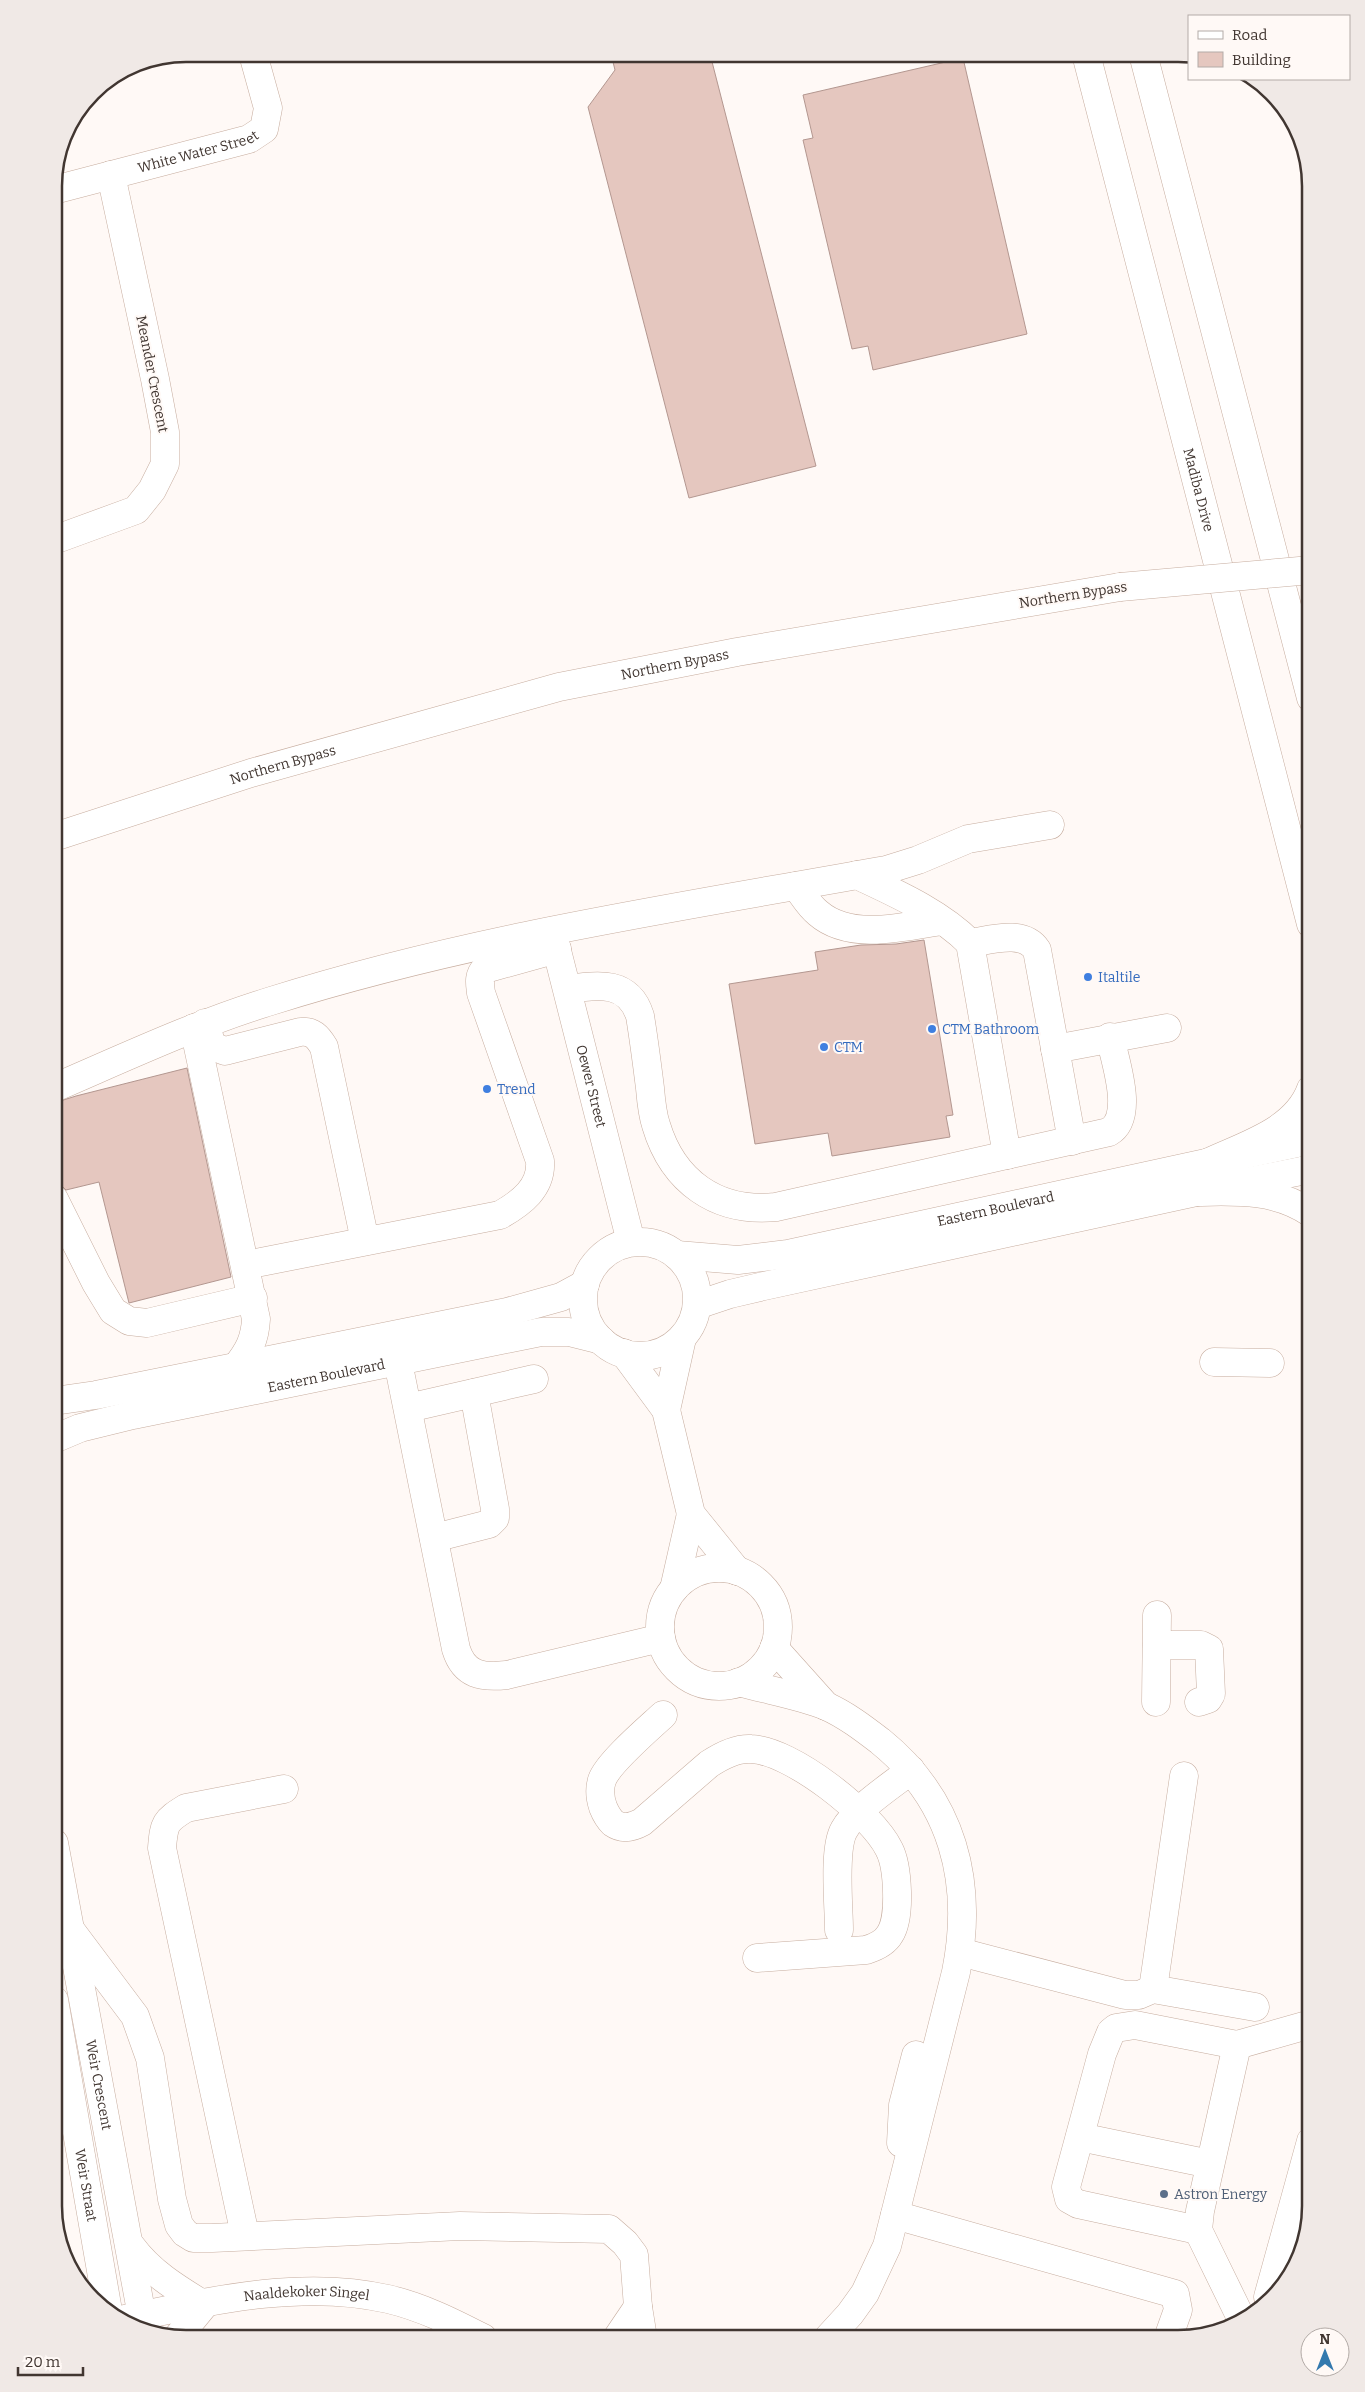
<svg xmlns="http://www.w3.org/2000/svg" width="1365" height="2392" viewBox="0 0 1365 2392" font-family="Bitter,serif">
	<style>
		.building { fill: #e5c7bf; stroke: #b39790 }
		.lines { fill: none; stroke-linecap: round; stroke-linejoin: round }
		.minor-casing { stroke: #c7ad9f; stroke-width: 29 }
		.major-casing { stroke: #c7ad9f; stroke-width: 29 }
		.highway-casing { stroke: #c7ad9f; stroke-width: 29 }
		.minor { stroke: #fff; stroke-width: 28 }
		.major { stroke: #fff; stroke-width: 28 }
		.highway { stroke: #fff; stroke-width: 28 }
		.highway-bridge-casing { stroke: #c7ad9f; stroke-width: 29; stroke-linecap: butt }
		.highway-bridge { stroke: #fff; stroke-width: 28 }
		.shop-dot { fill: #3f7fe0; stroke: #fff9f6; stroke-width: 2 }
		.service-dot { fill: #5c6f8a; stroke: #fff9f6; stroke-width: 2 }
		.labels { text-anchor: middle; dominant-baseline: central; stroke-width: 4; stroke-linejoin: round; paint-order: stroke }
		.street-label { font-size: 14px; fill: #413631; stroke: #fff9f6 }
		.shop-label { font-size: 14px; fill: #366cbe; stroke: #fff9f6; text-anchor: start }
		.service-label { font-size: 14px; fill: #4e5e75; stroke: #fff9f6; text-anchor: start }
		.rim { fill: none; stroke: #413631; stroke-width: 2.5 }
	</style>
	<rect width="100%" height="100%" fill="#fff9f6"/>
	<g class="building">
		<path d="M 611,54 L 710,54 L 816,466 L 689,498 L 588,107 L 615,70 Z"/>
		<path d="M 963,58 L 1027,334 L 873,370 L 868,346 L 852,349 L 803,140 L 813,138 L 803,95 Z"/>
		<path d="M 924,940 L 953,1115 L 946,1116 L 950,1137 L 832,1156 L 828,1133 L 755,1144 L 729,984 L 818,970 L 815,952 L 861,945 L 896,944 Z"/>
		<path d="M 187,1068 L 231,1277 L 129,1303 L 99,1182 L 66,1190 L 61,1185 L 54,1158 L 54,1103 L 76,1096 Z"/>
	</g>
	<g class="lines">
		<defs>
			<g id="minor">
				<path id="s1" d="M 54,190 L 249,139 L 264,129 L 268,108 L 253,54"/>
				<path d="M 54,540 L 136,510 L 152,490 L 165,464 L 165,432 L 155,379 L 111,175"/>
				<path d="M 857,875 C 895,893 939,912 970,943 L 1007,1155"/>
				<path d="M 796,886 C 803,895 809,906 818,913 C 850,941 904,927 941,921"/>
				<path id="s2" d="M 552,931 L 631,1242"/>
				<path d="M 970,943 C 991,940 1023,929 1037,950 L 1072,1141"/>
				<path d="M 568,989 C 599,984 629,981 640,1016 C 644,1040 647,1064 650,1088 C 651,1100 652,1113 656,1125 C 673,1182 717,1213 776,1207 L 1109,1132 C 1135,1117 1115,1061 1110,1037"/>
				<path d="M 205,1023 L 212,1046 L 225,1051 L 300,1032 C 312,1030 318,1037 324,1047 L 365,1241"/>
				<path d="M 194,1028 L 256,1319 C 255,1339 249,1351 236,1367"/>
				<path d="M 1055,1049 L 1167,1028"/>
				<path d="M 54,1088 C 126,1057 196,1024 271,1001 C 471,938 680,907 886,870 L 918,860 L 968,839 L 1050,825"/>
				<path d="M 54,1199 L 96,1283 L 113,1311 L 129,1321 L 147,1323 L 253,1298"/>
				<circle cx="640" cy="1299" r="57"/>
				<path id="s3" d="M 677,1255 L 738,1260 L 788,1254 L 1311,1140"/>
				<path d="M 261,1262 L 500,1215 C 521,1203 542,1188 540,1161 L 481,993 C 480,984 478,976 485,969 L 557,949"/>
				<path d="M 697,1305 L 730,1294 L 764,1286 L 1196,1192 L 1311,1169"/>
				<path d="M 624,1353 L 666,1410 L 691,1514 L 737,1571"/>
				<path d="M 398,1362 L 456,1649 C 464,1675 482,1678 507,1675 L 661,1638"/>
				<path d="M 1214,1362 L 1270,1363"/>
				<path d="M 54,1401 L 96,1395 L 507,1312 L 561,1297 L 585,1284"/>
				<path d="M 408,1408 L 534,1379"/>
				<path d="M 666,1410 L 682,1338"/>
				<path id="s4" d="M 54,1439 L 80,1428 L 133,1415 L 541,1332 L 569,1332 L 601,1340"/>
				<path d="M 434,1538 L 489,1524 L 495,1518 L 495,1509 L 474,1393"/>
				<circle cx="719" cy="1627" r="59"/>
				<path d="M 674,1589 L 691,1514"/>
				<path d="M 1157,1645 L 1201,1645 L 1209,1649 L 1211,1694 L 1208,1699 L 1199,1702"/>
				<path d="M 774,1648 L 826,1706"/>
				<path d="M 739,1682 C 767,1690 799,1695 826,1706 C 846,1715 863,1728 880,1741 C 953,1800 974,1882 956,1972 L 887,2246 L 865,2293 L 850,2314 L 828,2338"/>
				<path d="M 1156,1702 L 1157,1615"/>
				<path d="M 663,1715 C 648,1729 608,1763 602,1780 C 599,1789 600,1798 603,1807 C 605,1812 609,1819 613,1823 C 623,1830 633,1827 642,1822 L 709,1764 C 721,1756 737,1748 751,1749 C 791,1750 872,1814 889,1849 C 898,1866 901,1917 890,1934 C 885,1943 876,1947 866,1950 L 757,1958"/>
				<path id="s5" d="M 54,1843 L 144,2327"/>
				<path d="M 69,1928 L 135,2016 L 150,2058 L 172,2199 L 179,2225 L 185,2233 L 193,2238 L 212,2238 L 460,2226 L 609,2229 L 625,2243 L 634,2255 L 638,2307 L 643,2338"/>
				<path d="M 839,1930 C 839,1906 833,1849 844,1830 C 856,1808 891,1786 911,1770"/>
				<path d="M 960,1952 L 1125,1995 L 1139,1995 L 1153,1989 L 1255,2007"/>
				<path d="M 1153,1989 L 1184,1776"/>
				<path id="s6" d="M 54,2000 L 108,2311"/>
				<path d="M 1080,2137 L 1210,2164"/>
				<path d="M 901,2143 L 903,2105 L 916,2055"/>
				<path d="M 895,2215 L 1175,2294 L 1178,2310 L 1168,2338"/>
				<path d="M 1198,2230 L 1078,2204 L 1069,2199 L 1066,2187 L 1102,2054 L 1111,2032 L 1116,2028 L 1135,2025 L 1237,2045"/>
				<path d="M 245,2235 L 162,1848 C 164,1823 165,1821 186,1808 L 284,1789"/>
				<path d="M 131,2246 C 150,2272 176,2288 204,2305 L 177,2338"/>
				<path id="s7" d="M 125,2319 C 210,2301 302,2279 388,2299 C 422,2307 452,2322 483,2338"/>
				<path d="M 1242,2320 L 1198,2230 L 1200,2211 L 1237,2045 L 1311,2024"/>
				<path d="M 617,2338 L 638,2307"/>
			</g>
			<g id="major">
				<path id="s8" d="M 1086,54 L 1311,924"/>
				<path d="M 1143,54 L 1311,698"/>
				<path d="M 1209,1162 C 1245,1145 1296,1131 1311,1089"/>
				<path d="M 1196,1192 C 1237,1191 1276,1189 1311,1213"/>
				<path d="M 1268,2297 L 1311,2141"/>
			</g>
			<g id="highway">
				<path id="s9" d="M 54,837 L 251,773 L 559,687 L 737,652 L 1120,587"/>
			</g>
		</defs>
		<use href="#minor" class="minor-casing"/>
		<use href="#major" class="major-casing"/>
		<use href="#highway" class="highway-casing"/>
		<use href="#minor" class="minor"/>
		<use href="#major" class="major"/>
		<use href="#highway" class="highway"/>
		<defs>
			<path id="highway-bridge" d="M 1120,587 L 1311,570"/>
		</defs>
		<use href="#highway-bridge" class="highway-bridge-casing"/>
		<use href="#highway-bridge" class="highway-bridge"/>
	</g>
	<g class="shop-dot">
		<circle cx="1088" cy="977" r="5"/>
		<circle cx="932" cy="1029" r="5"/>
		<circle cx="824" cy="1047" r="5"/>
		<circle cx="487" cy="1089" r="5"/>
	</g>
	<circle class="service-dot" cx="1164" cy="2194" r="5"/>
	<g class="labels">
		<g class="street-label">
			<text stroke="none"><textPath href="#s1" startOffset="149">White Water Street</textPath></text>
			<text transform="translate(152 374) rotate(79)">Meander Crescent</text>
			<text stroke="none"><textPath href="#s8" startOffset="450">Madiba Drive</textPath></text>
			<text transform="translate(1073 595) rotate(-9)">Northern Bypass</text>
			<text stroke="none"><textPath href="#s9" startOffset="645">Northern Bypass</textPath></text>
			<text stroke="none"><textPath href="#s9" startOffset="240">Northern Bypass</textPath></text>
			<text stroke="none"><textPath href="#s2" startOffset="160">Oewer Street</textPath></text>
			<text stroke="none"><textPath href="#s3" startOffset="324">Eastern Boulevard</textPath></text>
			<text stroke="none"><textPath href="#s4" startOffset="280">Eastern Boulevard</textPath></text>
			<text stroke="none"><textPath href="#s5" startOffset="246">Weir Crescent</textPath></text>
			<text stroke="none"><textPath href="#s6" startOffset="188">Weir Straat</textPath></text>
			<text stroke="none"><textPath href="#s7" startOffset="184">Naaldekoker Singel</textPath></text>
		</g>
		<g class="shop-label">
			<text x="1098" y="977">Italtile</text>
			<text x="942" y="1029">CTM Bathroom</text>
			<text x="834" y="1047">CTM</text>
			<text x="497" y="1089">Trend</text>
		</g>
		<g class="service-label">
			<text x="1174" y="2194">Astron Energy</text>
		</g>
	</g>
	<path d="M0 0H1365V2392H0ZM186 62H1178A124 124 0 0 1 1302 186V2206A124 124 0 0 1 1178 2330H186A124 124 0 0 1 62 2206V186A124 124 0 0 1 186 62Z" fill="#f0e9e6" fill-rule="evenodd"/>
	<path class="rim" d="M186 62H1178A124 124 0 0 1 1302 186V2206A124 124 0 0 1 1178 2330H186A124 124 0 0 1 62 2206V186A124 124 0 0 1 186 62Z"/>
	<rect x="1188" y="15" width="162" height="65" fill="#fff9f6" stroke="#b3aba7"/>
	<rect x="1198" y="31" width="25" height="8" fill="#ffffff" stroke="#b3aba7"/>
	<text x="1232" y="40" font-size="15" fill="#413631">Road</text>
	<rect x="1198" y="52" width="25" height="15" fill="#e5c7bf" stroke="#b3aba7"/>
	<text x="1232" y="65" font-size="15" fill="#413631">Building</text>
	<g transform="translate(1325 2352)"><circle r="24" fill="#fff9f6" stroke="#b3aba7"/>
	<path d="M0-4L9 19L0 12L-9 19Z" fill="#3379ae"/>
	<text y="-8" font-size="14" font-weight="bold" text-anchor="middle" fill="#413631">N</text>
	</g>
	<path d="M18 2367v8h65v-8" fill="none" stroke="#413631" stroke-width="2.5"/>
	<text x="25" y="2367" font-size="15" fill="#413631" stroke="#fff9f6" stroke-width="4" paint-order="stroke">20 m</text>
</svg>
